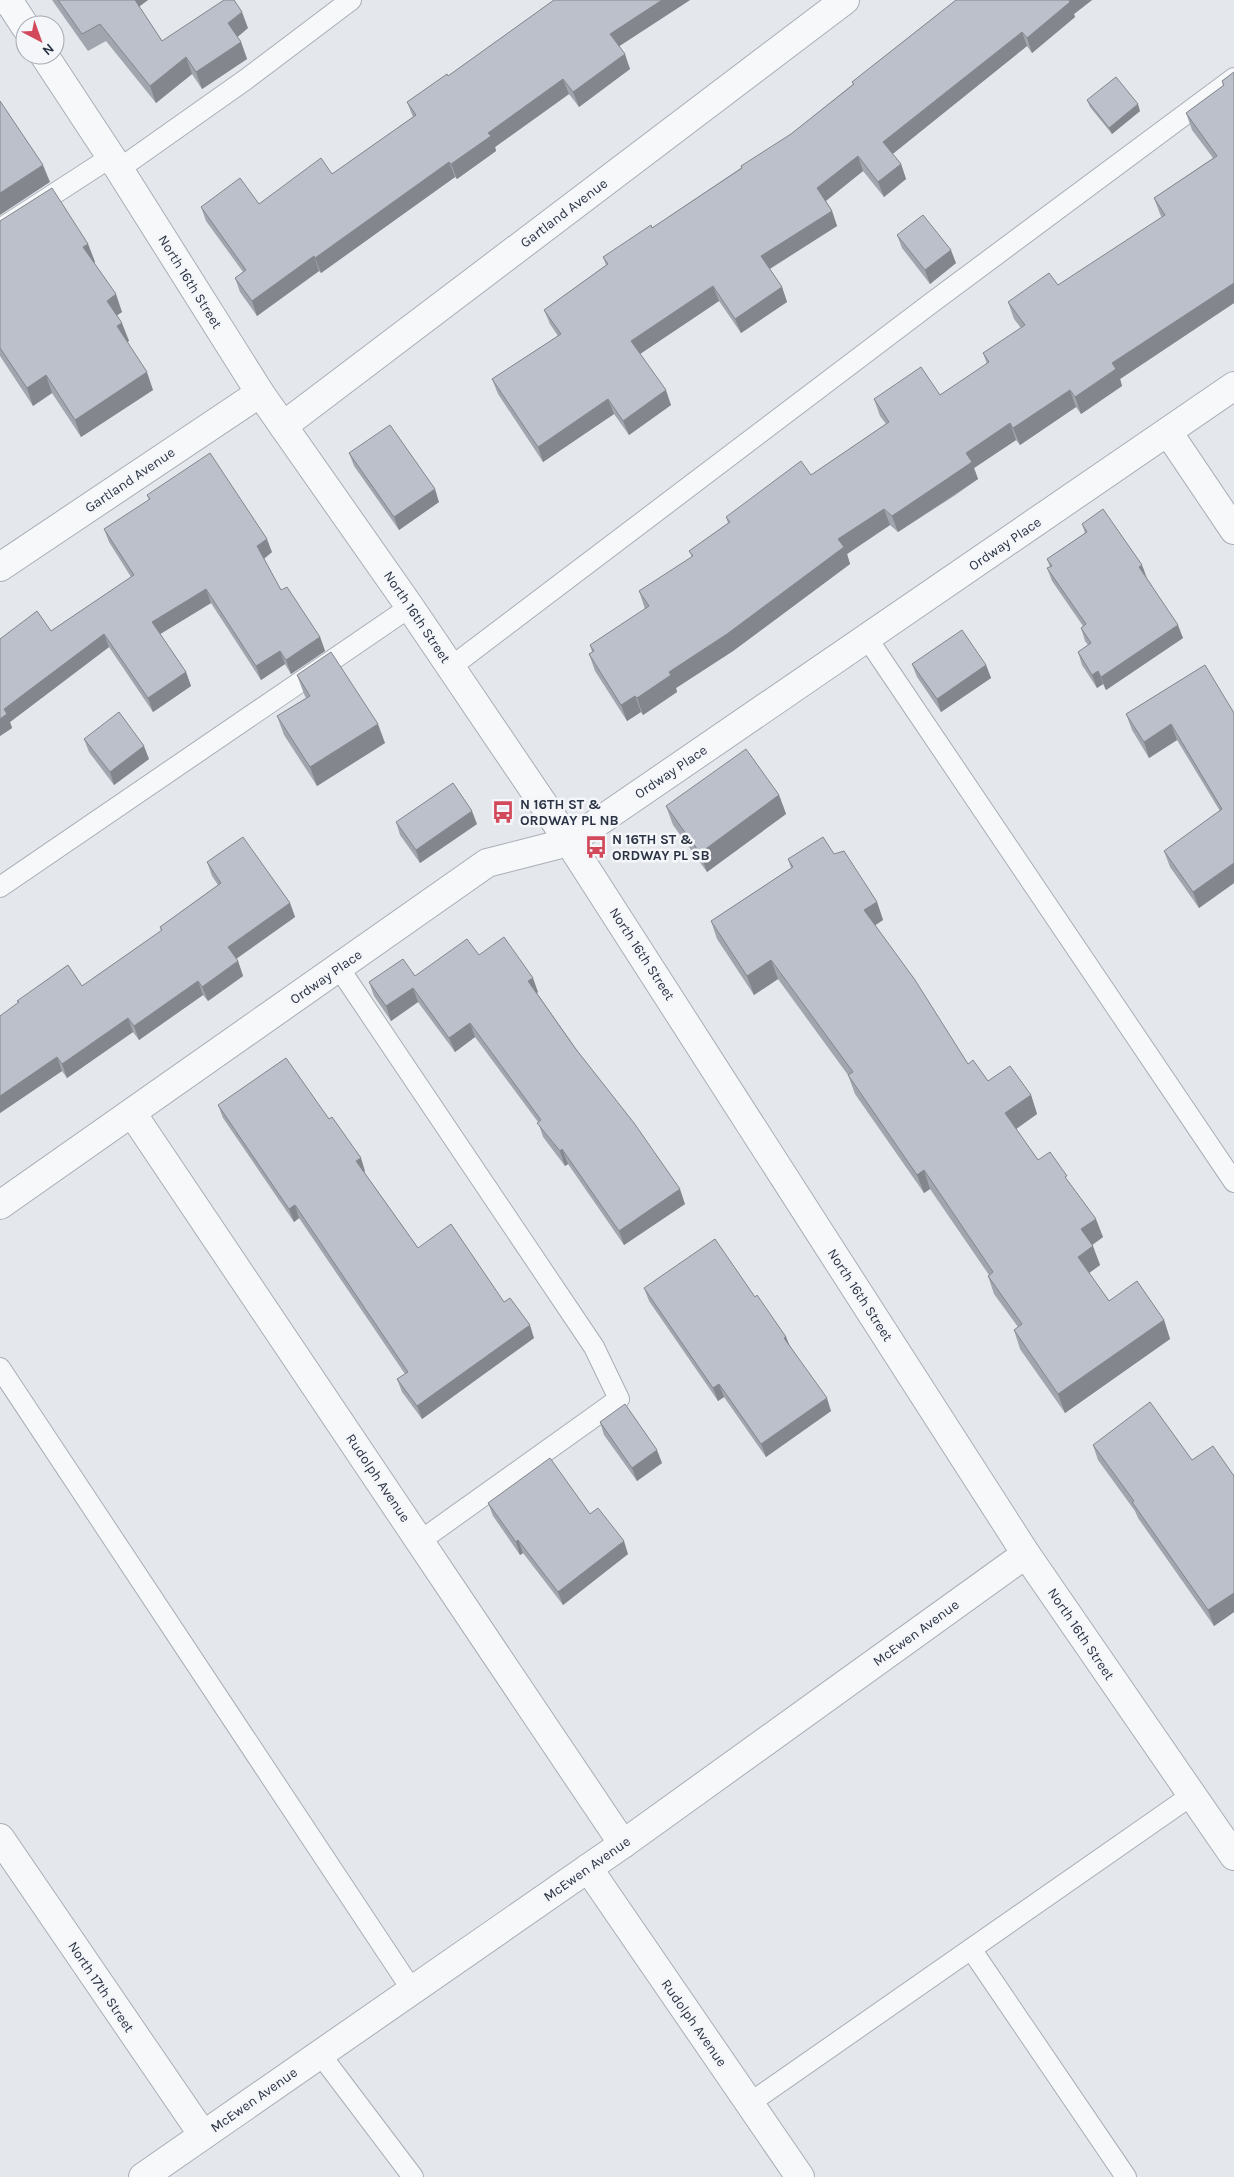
<svg xmlns="http://www.w3.org/2000/svg" width="1234" height="2177" viewBox="0 0 1234 2177" font-family="Karla,sans-serif">
	<style>
		.lines { fill: none; stroke-linecap: round; stroke-linejoin: round }
		.service-casing { stroke: #a9aeb7; stroke-width: 22 }
		.minor-casing { stroke: #a9aeb7; stroke-width: 30 }
		.service { stroke: #f7f8fa; stroke-width: 20 }
		.minor { stroke: #f7f8fa; stroke-width: 28 }
		.wall { fill: #a1a5ae }
		.shaded-wall { fill: #83868d }
		.building { fill: #bbc0ca; stroke: #83868d }
		.labels { text-anchor: middle; dominant-baseline: central; stroke-width: 5; stroke-linejoin: round; paint-order: stroke }
		.street-label { font-size: 14px; fill: #2b3445; stroke: #f4f6f9 }
		.poi-label { font-size: 14px; font-weight: bold; fill: #2b3445; stroke: #f4f6f9; text-anchor: start }
	</style>
	<rect width="100%" height="100%" fill="#e4e7ec"/>
	<g class="lines">
		<defs>
			<g id="service">
				<path d="M 119,169 L 245,80 L 351,0"/>
				<path d="M 0,229 L 111,157"/>
				<path d="M 867,638 L 1234,1182"/>
				<path d="M 451,667 L 930,304 L 1234,78"/>
				<path d="M 0,887 L 410,607"/>
				<path d="M 339,968 L 594,1347 L 619,1399 L 420,1541"/>
				<path d="M 0,1368 L 412,1990"/>
				<path d="M 971,1949 L 1126,2177"/>
				<path d="M 320,2054 L 413,2177"/>
				<path d="M 750,2103 L 1192,1795"/>
			</g>
			<g id="minor">
				<path d="M 8,0 L 25,26"/>
				<path d="M 44,55 L 119,169 L 260,393 L 410,607 L 569,842 L 1026,1554 L 1234,1856"/>
				<path d="M 283,426 L 845,0"/>
				<path d="M 1168,432 L 1234,530"/>
				<path d="M 0,567 L 260,393"/>
				<path d="M 132,1113 L 623,1844"/>
				<path d="M 0,1205 L 487,863 L 569,842 L 1234,386"/>
				<path d="M 0,1838 L 203,2135"/>
				<path d="M 588,1868 L 800,2177"/>
				<path d="M 143,2177 L 623,1844 L 1026,1554"/>
			</g>
		</defs>
		<use href="#service" class="service-casing"/>
		<use href="#minor" class="minor-casing"/>
		<use href="#service" class="service"/>
		<use href="#minor" class="minor"/>
	</g>
	<g class="wall">
		<path d="M 52,0 L 148,0 L 139,6 L 162,41 L 248,28 L 237,37 L 241,42 L 247,59 L 202,89 L 192,74 L 156,103 L 106,41 L 88,51 Z"/>
		<path d="M 554,0 L 690,0 L 619,46 L 630,69 L 579,107 L 569,94 L 495,147 L 496,151 L 457,179 L 455,177 L 321,273 L 319,271 L 257,316 L 240,292 L 235,278 L 243,272 L 206,221 L 201,207 L 259,204 L 332,174 L 413,117 L 407,102 L 448,76 Z"/>
		<path d="M 956,0 L 1092,0 L 1074,14 L 1075,17 L 1032,53 L 1027,46 L 892,154 L 901,164 L 906,179 L 884,197 L 863,171 L 826,201 L 832,211 L 837,226 L 770,269 L 782,287 L 787,302 L 741,333 L 719,301 L 640,354 L 671,405 L 629,435 L 614,414 L 543,462 L 498,394 L 492,379 L 558,336 L 550,324 L 544,310 L 606,265 L 603,257 L 652,228 L 791,134 L 853,84 L 852,82 Z"/>
		<path d="M 1234,72 L 1234,303 L 1120,379 L 1122,386 L 1081,414 L 1076,407 L 1020,445 L 1016,440 L 974,468 L 978,479 L 954,496 L 898,532 L 890,525 L 847,554 L 850,564 L 733,651 L 676,688 L 677,692 L 643,715 L 641,712 L 627,721 L 595,671 L 589,654 L 592,652 L 590,645 L 645,609 L 639,591 L 692,557 L 689,551 L 728,523 L 726,517 L 811,475 L 886,424 L 880,416 L 874,399 L 940,395 L 987,364 L 983,353 L 1021,328 L 1014,319 L 1008,302 L 1058,285 L 1162,218 L 1160,214 L 1154,198 L 1213,158 L 1192,130 L 1186,113 L 1223,86 L 1222,81 Z"/>
		<path d="M 1087,100 L 1140,111 L 1112,134 L 1090,107 Z"/>
		<path d="M 0,221 L 88,244 L 95,262 L 94,263 L 122,312 L 117,315 L 129,341 L 127,342 L 153,390 L 81,437 L 52,393 L 33,406 L 0,356 Z"/>
		<path d="M 897,235 L 956,263 L 930,284 L 902,248 Z"/>
		<path d="M 349,453 L 439,502 L 399,530 L 354,466 Z"/>
		<path d="M 147,495 L 272,552 L 264,559 L 281,590 L 320,637 L 325,651 L 291,674 L 285,664 L 261,680 L 211,603 L 160,634 L 186,672 L 191,686 L 153,712 L 109,647 L 10,722 L 12,728 L 0,736 L 51,631 L 131,577 L 109,542 L 104,529 L 149,500 Z"/>
		<path d="M 1082,524 L 1147,578 L 1183,638 L 1106,690 L 1103,684 L 1097,688 L 1082,665 L 1078,652 L 1088,645 L 1085,641 L 1081,628 L 1083,626 L 1052,581 L 1047,568 L 1050,567 L 1047,559 L 1085,533 Z"/>
		<path d="M 912,664 L 986,665 L 991,678 L 941,712 L 917,677 Z"/>
		<path d="M 1205,665 L 1234,883 L 1199,908 L 1170,867 L 1164,851 L 1220,811 L 1177,740 L 1149,758 L 1132,730 L 1126,714 Z"/>
		<path d="M 297,675 L 385,743 L 317,786 L 284,735 L 277,716 L 306,698 L 304,694 Z"/>
		<path d="M 84,739 L 149,759 L 114,785 L 89,752 Z"/>
		<path d="M 779,795 L 786,814 L 707,872 L 673,825 L 666,806 Z"/>
		<path d="M 396,822 L 477,824 L 420,863 L 400,835 Z"/>
		<path d="M 834,854 L 877,902 L 883,920 L 875,925 L 968,1064 L 988,1081 L 1031,1095 L 1037,1114 L 1016,1129 L 1038,1160 L 1069,1182 L 1103,1237 L 1092,1245 L 1100,1265 L 1089,1273 L 1109,1301 L 1164,1320 L 1170,1339 L 1065,1413 L 1020,1349 L 1014,1330 L 1018,1327 L 994,1294 L 988,1276 L 989,1275 L 930,1189 L 924,1193 L 855,1094 L 848,1075 L 778,979 L 754,995 L 717,939 L 711,921 L 791,868 L 788,859 Z"/>
		<path d="M 207,862 L 290,903 L 295,917 L 236,959 L 238,961 L 243,976 L 208,1001 L 203,995 L 139,1040 L 133,1032 L 67,1078 L 62,1071 L 0,1113 L 0,1016 L 18,1003 L 17,1001 L 82,986 L 161,931 L 160,927 L 218,885 L 212,876 Z"/>
		<path d="M 479,955 L 538,992 L 537,993 L 685,1204 L 624,1245 L 568,1164 L 565,1166 L 543,1137 L 538,1122 L 475,1037 L 455,1052 L 418,1002 L 391,1021 L 374,996 L 369,982 L 415,976 Z"/>
		<path d="M 218,1105 L 365,1171 L 364,1172 L 418,1248 L 504,1302 L 534,1338 L 422,1419 L 402,1392 L 397,1379 L 405,1374 L 299,1218 L 294,1222 L 223,1118 Z"/>
		<path d="M 644,1288 L 755,1297 L 786,1337 L 790,1346 L 831,1411 L 766,1457 L 724,1397 L 718,1401 L 649,1301 Z"/>
		<path d="M 600,1422 L 662,1463 L 637,1481 L 604,1435 Z"/>
		<path d="M 1093,1445 L 1192,1460 L 1234,1476 L 1234,1612 L 1214,1626 L 1138,1518 L 1135,1511 L 1098,1460 Z"/>
		<path d="M 488,1503 L 590,1514 L 628,1554 L 563,1605 L 523,1553 L 520,1555 L 493,1516 Z"/>
	</g>
	<g class="shaded-wall">
		<path d="M 132,0 L 148,0 L 136,9 Z"/>
		<path d="M 662,0 L 690,0 L 615,49 L 610,34 Z"/>
		<path d="M 1068,0 L 1092,0 L 1074,14 L 1075,17 L 1032,53 L 1027,38 Z"/>
		<path d="M 242,12 L 248,28 L 234,40 L 228,23 Z"/>
		<path d="M 1022,32 L 1027,46 L 889,157 L 883,142 Z"/>
		<path d="M 241,42 L 247,59 L 202,89 L 196,72 Z"/>
		<path d="M 625,54 L 630,69 L 579,107 L 573,92 Z"/>
		<path d="M 186,57 L 192,74 L 156,103 L 150,86 Z"/>
		<path d="M 563,79 L 569,94 L 495,147 L 496,151 L 457,179 L 451,164 L 488,133 Z"/>
		<path d="M 1138,104 L 1140,111 L 1112,134 L 1109,128 Z"/>
		<path d="M 858,156 L 863,171 L 823,203 L 817,188 Z"/>
		<path d="M 449,162 L 455,177 L 321,273 L 315,258 Z"/>
		<path d="M 901,164 L 906,179 L 884,197 L 878,182 Z"/>
		<path d="M 43,165 L 50,182 L 0,215 L 0,193 Z"/>
		<path d="M 832,211 L 837,226 L 766,271 L 761,256 Z"/>
		<path d="M 88,244 L 95,262 L 90,265 L 83,247 Z"/>
		<path d="M 951,250 L 956,263 L 930,284 L 925,270 Z"/>
		<path d="M 314,256 L 319,271 L 257,316 L 252,301 Z"/>
		<path d="M 1234,283 L 1234,303 L 1120,379 L 1122,386 L 1081,414 L 1075,397 L 1112,363 Z"/>
		<path d="M 713,286 L 719,301 L 637,356 L 631,341 Z"/>
		<path d="M 782,287 L 787,302 L 741,333 L 735,319 Z"/>
		<path d="M 116,294 L 122,312 L 113,318 L 107,301 Z"/>
		<path d="M 122,323 L 129,341 L 123,344 L 117,326 Z"/>
		<path d="M 147,372 L 153,390 L 81,437 L 75,420 Z"/>
		<path d="M 46,375 L 52,393 L 33,406 L 27,388 Z"/>
		<path d="M 666,390 L 671,405 L 629,435 L 623,421 Z"/>
		<path d="M 1070,390 L 1076,407 L 1020,445 L 1013,428 Z"/>
		<path d="M 608,399 L 614,414 L 543,462 L 538,447 Z"/>
		<path d="M 1010,423 L 1016,440 L 974,468 L 978,479 L 898,532 L 892,516 L 966,453 Z"/>
		<path d="M 435,489 L 439,502 L 399,530 L 394,517 Z"/>
		<path d="M 884,509 L 890,525 L 847,554 L 850,564 L 733,651 L 676,688 L 677,692 L 643,715 L 637,698 L 838,539 Z"/>
		<path d="M 267,539 L 272,552 L 262,560 L 257,546 Z"/>
		<path d="M 1142,565 L 1147,578 L 1139,567 Z"/>
		<path d="M 206,589 L 211,603 L 157,636 L 152,622 Z"/>
		<path d="M 1178,625 L 1183,638 L 1106,690 L 1101,677 Z"/>
		<path d="M 104,634 L 109,647 L 10,722 L 12,728 L 0,736 L 0,719 L 4,709 Z"/>
		<path d="M 320,637 L 325,651 L 291,674 L 286,660 Z"/>
		<path d="M 280,651 L 285,664 L 261,680 L 256,666 Z"/>
		<path d="M 986,665 L 991,678 L 941,712 L 937,699 Z"/>
		<path d="M 1098,671 L 1103,684 L 1097,688 L 1092,675 Z"/>
		<path d="M 186,672 L 191,686 L 153,712 L 148,698 Z"/>
		<path d="M 635,696 L 641,712 L 627,721 L 621,705 Z"/>
		<path d="M 378,724 L 385,743 L 317,786 L 310,767 Z"/>
		<path d="M 1171,724 L 1177,740 L 1149,758 L 1144,742 Z"/>
		<path d="M 144,746 L 149,759 L 114,785 L 110,772 Z"/>
		<path d="M 779,795 L 786,814 L 707,872 L 700,853 Z"/>
		<path d="M 472,811 L 477,824 L 420,863 L 416,850 Z"/>
		<path d="M 1234,863 L 1234,883 L 1199,908 L 1193,892 Z"/>
		<path d="M 877,902 L 883,920 L 871,928 L 864,910 Z"/>
		<path d="M 290,903 L 295,917 L 233,961 L 228,947 Z"/>
		<path d="M 771,960 L 778,979 L 754,995 L 747,976 Z"/>
		<path d="M 238,961 L 243,976 L 208,1001 L 202,987 Z"/>
		<path d="M 533,978 L 538,992 L 534,996 L 528,981 Z"/>
		<path d="M 198,981 L 203,995 L 139,1040 L 134,1026 Z"/>
		<path d="M 413,988 L 418,1002 L 391,1021 L 386,1006 Z"/>
		<path d="M 128,1018 L 133,1032 L 67,1078 L 62,1064 Z"/>
		<path d="M 470,1023 L 475,1037 L 455,1052 L 449,1038 Z"/>
		<path d="M 57,1057 L 62,1071 L 0,1113 L 0,1096 Z"/>
		<path d="M 1031,1095 L 1037,1114 L 1012,1132 L 1005,1113 Z"/>
		<path d="M 562,1149 L 568,1164 L 565,1166 L 560,1151 Z"/>
		<path d="M 361,1158 L 365,1171 L 361,1174 L 356,1161 Z"/>
		<path d="M 924,1170 L 930,1189 L 924,1193 L 917,1175 Z"/>
		<path d="M 680,1189 L 685,1204 L 624,1245 L 619,1231 Z"/>
		<path d="M 295,1205 L 299,1218 L 294,1222 L 289,1209 Z"/>
		<path d="M 1096,1219 L 1103,1237 L 1088,1248 L 1081,1229 Z"/>
		<path d="M 1093,1246 L 1100,1265 L 1085,1276 L 1078,1257 Z"/>
		<path d="M 1164,1320 L 1170,1339 L 1065,1413 L 1058,1394 Z"/>
		<path d="M 530,1325 L 534,1338 L 422,1419 L 417,1406 Z"/>
		<path d="M 786,1337 L 791,1350 L 784,1338 Z"/>
		<path d="M 719,1384 L 724,1397 L 718,1401 L 713,1388 Z"/>
		<path d="M 827,1398 L 831,1411 L 766,1457 L 761,1444 Z"/>
		<path d="M 657,1450 L 662,1463 L 637,1481 L 632,1468 Z"/>
		<path d="M 518,1540 L 523,1553 L 520,1555 L 516,1542 Z"/>
		<path d="M 624,1541 L 628,1554 L 563,1605 L 558,1592 Z"/>
		<path d="M 1234,1593 L 1234,1612 L 1214,1626 L 1208,1610 Z"/>
	</g>
	<g class="building">
		<path d="M 58,0 L 135,0 L 162,41 L 224,0 L 234,0 L 242,12 L 228,23 L 241,42 L 196,72 L 186,57 L 150,86 L 100,24 L 82,34 Z"/>
		<path d="M 554,0 L 662,0 L 610,34 L 625,54 L 573,92 L 563,79 L 488,133 L 491,136 L 451,164 L 449,162 L 315,258 L 314,256 L 252,301 L 235,278 L 246,270 L 201,207 L 240,178 L 259,204 L 321,158 L 332,174 L 416,115 L 407,102 L 447,74 L 448,76 Z"/>
		<path d="M 956,0 L 1069,0 L 1070,2 L 1027,38 L 1022,32 L 883,142 L 901,164 L 878,182 L 858,156 L 817,188 L 832,211 L 761,256 L 782,287 L 735,319 L 713,286 L 631,341 L 666,390 L 623,421 L 608,399 L 538,447 L 492,379 L 561,334 L 544,310 L 608,264 L 603,257 L 651,225 L 652,228 L 742,168 L 741,166 L 791,134 L 854,84 L 852,82 Z"/>
		<path d="M 1234,72 L 1234,283 L 1112,363 L 1116,369 L 1075,397 L 1070,390 L 1013,428 L 1010,423 L 966,453 L 972,462 L 947,479 L 892,516 L 884,509 L 838,539 L 844,547 L 727,634 L 669,672 L 671,675 L 637,698 L 635,696 L 621,705 L 589,654 L 594,651 L 590,645 L 649,606 L 639,591 L 693,556 L 689,551 L 730,522 L 726,517 L 801,461 L 811,475 L 889,422 L 874,399 L 921,367 L 940,395 L 989,362 L 983,353 L 1025,325 L 1008,302 L 1049,273 L 1058,285 L 1165,215 L 1154,198 L 1217,156 L 1186,113 L 1224,85 L 1222,81 Z"/>
		<path d="M 1116,77 L 1138,104 L 1109,128 L 1087,100 Z"/>
		<path d="M 0,101 L 43,165 L 0,193 Z"/>
		<path d="M 52,188 L 88,244 L 83,247 L 116,294 L 107,301 L 122,323 L 117,326 L 147,372 L 75,420 L 46,375 L 27,388 L 0,348 L 0,221 Z"/>
		<path d="M 923,215 L 951,250 L 925,270 L 897,235 Z"/>
		<path d="M 390,425 L 435,489 L 394,517 L 349,453 Z"/>
		<path d="M 210,453 L 267,539 L 257,546 L 281,590 L 287,587 L 320,637 L 286,660 L 280,651 L 256,666 L 206,589 L 152,622 L 186,672 L 148,698 L 104,634 L 4,709 L 7,714 L 0,719 L 0,639 L 37,611 L 51,631 L 134,575 L 104,529 L 150,499 L 147,495 Z"/>
		<path d="M 1103,509 L 1142,565 L 1139,567 L 1178,625 L 1101,677 L 1098,671 L 1092,675 L 1078,652 L 1091,643 L 1081,628 L 1086,624 L 1047,568 L 1052,566 L 1047,559 L 1087,532 L 1082,524 Z"/>
		<path d="M 962,630 L 986,665 L 937,699 L 912,664 Z"/>
		<path d="M 331,652 L 378,724 L 310,767 L 277,716 L 310,696 L 297,675 Z"/>
		<path d="M 1205,665 L 1234,713 L 1234,863 L 1193,892 L 1164,851 L 1222,809 L 1171,724 L 1144,742 L 1126,714 Z"/>
		<path d="M 119,712 L 144,746 L 110,772 L 84,739 Z"/>
		<path d="M 746,749 L 779,795 L 700,853 L 666,806 Z"/>
		<path d="M 453,783 L 472,811 L 416,850 L 396,822 Z"/>
		<path d="M 243,837 L 290,903 L 228,947 L 238,961 L 202,987 L 198,981 L 134,1026 L 128,1018 L 62,1064 L 57,1057 L 0,1096 L 0,1016 L 19,1002 L 17,1001 L 68,965 L 82,986 L 162,930 L 160,927 L 221,883 L 207,862 Z"/>
		<path d="M 823,837 L 834,854 L 844,851 L 877,902 L 864,910 L 915,980 L 968,1064 L 973,1060 L 988,1081 L 1010,1066 L 1031,1095 L 1005,1113 L 1038,1160 L 1050,1152 L 1067,1176 L 1065,1177 L 1096,1219 L 1081,1229 L 1093,1246 L 1078,1257 L 1109,1301 L 1137,1281 L 1164,1320 L 1058,1394 L 1014,1330 L 1022,1324 L 988,1276 L 993,1272 L 924,1170 L 917,1175 L 848,1075 L 853,1072 L 771,960 L 747,976 L 711,921 L 793,867 L 788,859 Z"/>
		<path d="M 504,937 L 533,978 L 528,981 L 575,1048 L 634,1123 L 680,1189 L 619,1231 L 562,1149 L 560,1151 L 537,1123 L 541,1120 L 470,1023 L 449,1038 L 413,988 L 386,1006 L 369,982 L 403,959 L 415,976 L 467,939 L 479,955 Z"/>
		<path d="M 286,1058 L 329,1119 L 332,1117 L 361,1158 L 356,1161 L 418,1248 L 451,1224 L 504,1302 L 510,1298 L 530,1325 L 417,1406 L 397,1379 L 408,1372 L 295,1205 L 289,1209 L 218,1105 Z"/>
		<path d="M 715,1239 L 755,1297 L 757,1295 L 786,1337 L 784,1338 L 827,1398 L 761,1444 L 719,1384 L 713,1388 L 644,1288 Z"/>
		<path d="M 1150,1402 L 1192,1460 L 1213,1446 L 1234,1476 L 1234,1593 L 1208,1610 L 1132,1502 L 1134,1501 L 1093,1445 Z"/>
		<path d="M 625,1404 L 657,1450 L 632,1468 L 600,1422 Z"/>
		<path d="M 550,1458 L 590,1514 L 598,1508 L 624,1541 L 558,1592 L 518,1540 L 516,1542 L 488,1503 Z"/>
	</g>
	<defs>
		<symbol id="bus-bare" viewBox="-9 -9 18 18"><path d="M-5-6H5V4H4V6H2V4H-2V6H-4V4H-5ZM-3.5-4V0h7V-4ZM-3.5 1.2v1.5H-2V1.2ZM2 1.2v1.5H3.5V1.2Z" fill="#d1495b" stroke="#f4f6f9" stroke-width="2.5" paint-order="stroke"/></symbol>
	</defs>
	<g fill-rule="evenodd">
		<use href="#bus-bare" x="487" y="796" width="32" height="32"/>
		<use href="#bus-bare" x="580" y="831" width="32" height="32"/>
	</g>
	<g class="labels">
		<g class="street-label">
			<text transform="translate(564 213) rotate(-37)">Gartland Avenue</text>
			<text transform="translate(190 282) rotate(58)">North 16th Street</text>
			<text transform="translate(130 480) rotate(-34)">Gartland Avenue</text>
			<text transform="translate(1005 544) rotate(-34)">Ordway Place</text>
			<text transform="translate(417 617) rotate(56)">North 16th Street</text>
			<text transform="translate(671 772) rotate(-34)">Ordway Place</text>
			<text transform="translate(642 954) rotate(57)">North 16th Street</text>
			<text transform="translate(326 977) rotate(-35)">Ordway Place</text>
			<text transform="translate(860 1295) rotate(57)">North 16th Street</text>
			<text transform="translate(378 1478) rotate(56)">Rudolph Avenue</text>
			<text transform="translate(916 1633) rotate(-36)">McEwen Avenue</text>
			<text transform="translate(1081 1634) rotate(56)">North 16th Street</text>
			<text transform="translate(587 1869) rotate(-35)">McEwen Avenue</text>
			<text transform="translate(101 1987) rotate(56)">North 17th Street</text>
			<text transform="translate(694 2023) rotate(55)">Rudolph Avenue</text>
			<text transform="translate(254 2100) rotate(-35)">McEwen Avenue</text>
		</g>
		<g class="poi-label">
			<text x="520" y="804">N 16TH ST &amp;<tspan x="520" dy="16">ORDWAY PL NB</tspan></text>
			<text x="612" y="839">N 16TH ST &amp;<tspan x="612" dy="16">ORDWAY PL SB</tspan></text>
		</g>
	</g>
	<g transform="translate(40 40) rotate(139)"><circle r="24" fill="#f4f6f9" stroke="#a4a8b1"/>
	<path d="M0-4L9 19L0 12L-9 19Z" fill="#d1495b"/>
	<text y="-8" font-size="14" font-weight="bold" text-anchor="middle" fill="#2b3445">N</text>
	</g>
</svg>
